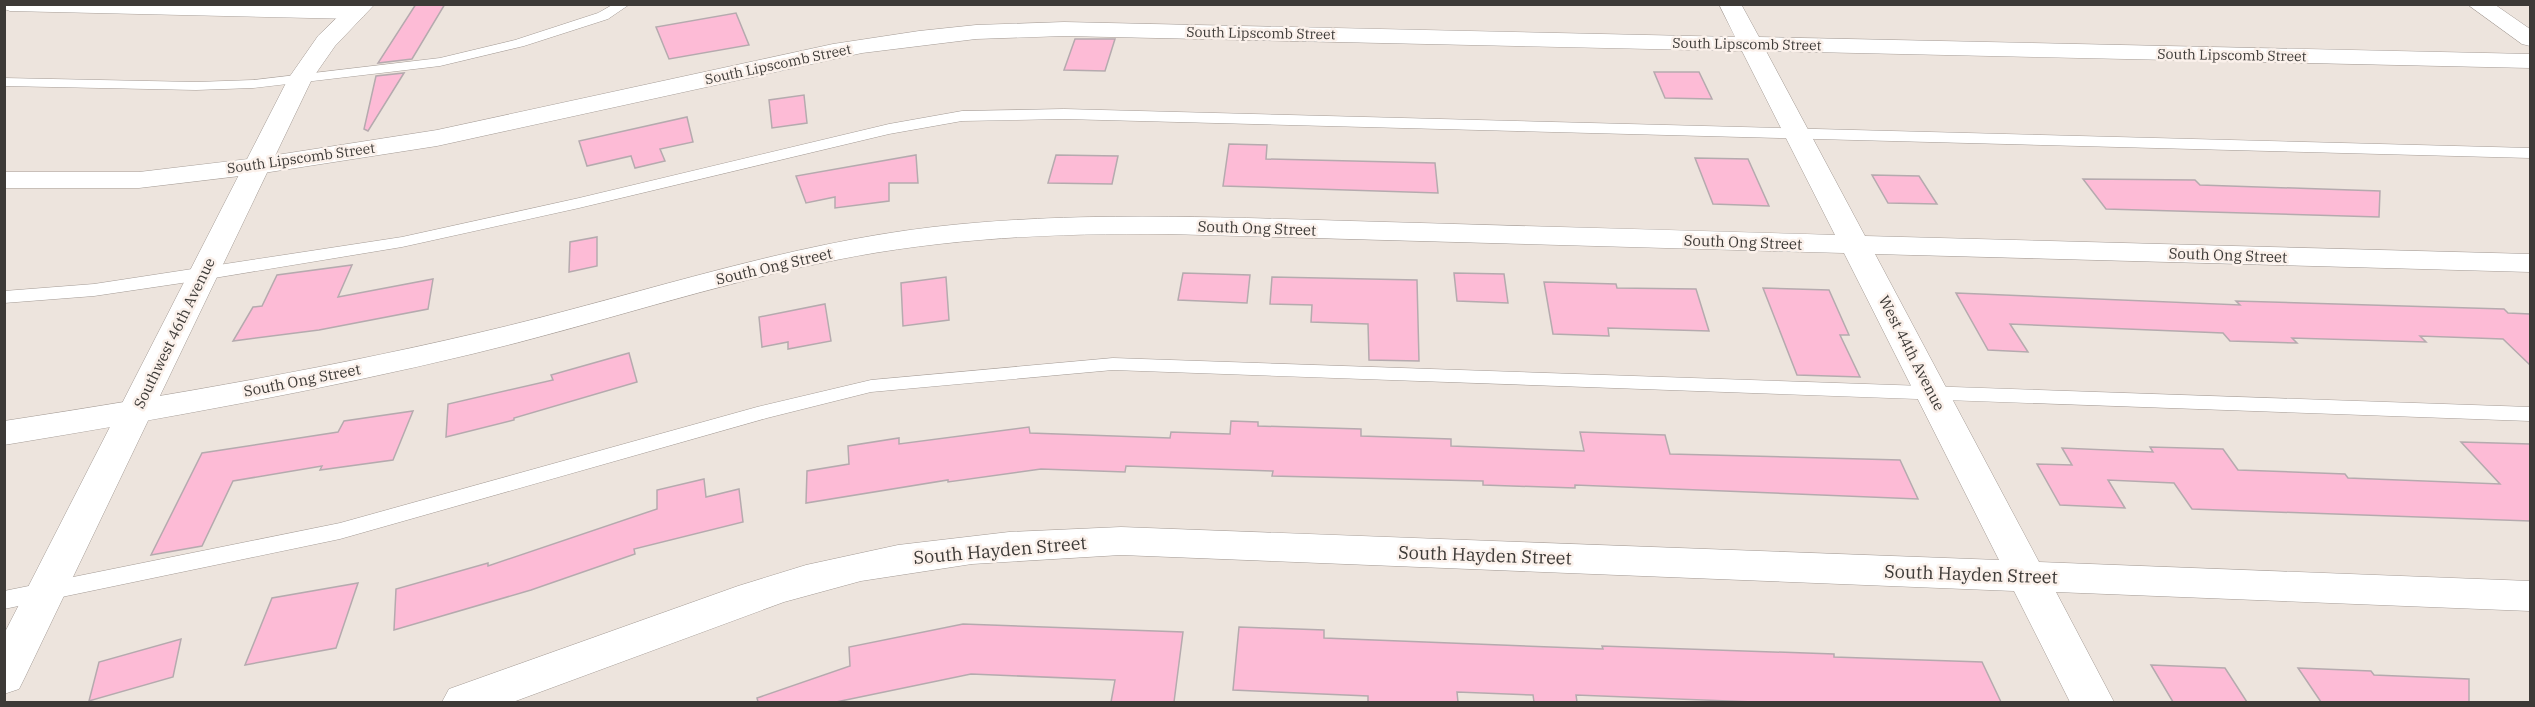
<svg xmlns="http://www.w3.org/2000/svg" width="2535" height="707" viewBox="0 0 2535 707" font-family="'IBM Plex Serif',serif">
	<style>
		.building { fill: #fdbbd6; stroke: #b5aaae; stroke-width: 1.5 }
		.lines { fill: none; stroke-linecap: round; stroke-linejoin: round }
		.lane-casing { stroke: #a49b95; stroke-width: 1 }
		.street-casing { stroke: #a49b95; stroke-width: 1 }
		.secondary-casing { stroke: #a49b95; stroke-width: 1 }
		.lane { fill: #fff; fill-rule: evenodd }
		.street { fill: #fff; fill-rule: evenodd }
		.secondary { fill: #fff; fill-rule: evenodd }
		.labels { text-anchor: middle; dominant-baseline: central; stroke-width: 5; stroke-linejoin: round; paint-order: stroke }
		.far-street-label { font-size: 14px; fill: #3d3a37; stroke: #fbf1eb }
		.street-label { font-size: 15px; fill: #3d3a37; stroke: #fbf1eb }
		.near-street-label { font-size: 18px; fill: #3d3a37; stroke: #fbf1eb }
	</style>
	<rect width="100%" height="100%" fill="#ede4dd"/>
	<g class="building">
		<path d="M 416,4 L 445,4 L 412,59 L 378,63 Z"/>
		<path d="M 736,13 L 749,45 L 669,59 L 656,27 Z"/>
		<path d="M 1075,39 L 1115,39 L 1105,71 L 1064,70 Z"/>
		<path d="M 1654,72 L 1699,72 L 1712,99 L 1665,98 Z"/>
		<path d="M 404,73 L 368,131 L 364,129 L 376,76 Z"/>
		<path d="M 804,95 L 807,123 L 772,128 L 769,100 Z"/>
		<path d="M 687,117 L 693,142 L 660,149 L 665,161 L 635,168 L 631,156 L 587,166 L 579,141 Z"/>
		<path d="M 1229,144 L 1267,145 L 1266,159 L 1435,163 L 1438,193 L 1223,186 Z"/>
		<path d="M 916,155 L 918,183 L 889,183 L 889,201 L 835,208 L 835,197 L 806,203 L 796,176 Z"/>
		<path d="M 1056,155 L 1118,156 L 1112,184 L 1048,183 Z"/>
		<path d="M 1695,158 L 1748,159 L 1769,206 L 1713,204 Z"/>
		<path d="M 1872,175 L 1919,176 L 1937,204 L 1888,203 Z"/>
		<path d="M 2083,179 L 2195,180 L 2200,185 L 2380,191 L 2379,217 L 2106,209 Z"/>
		<path d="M 597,237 L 597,266 L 569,272 L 570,242 Z"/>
		<path d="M 352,265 L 338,297 L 433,279 L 428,309 L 319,330 L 233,341 L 253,307 L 262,306 L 277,275 Z"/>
		<path d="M 1183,273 L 1250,275 L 1247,303 L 1178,300 Z"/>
		<path d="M 1454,273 L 1504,274 L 1508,303 L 1457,301 Z"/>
		<path d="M 946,277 L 949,320 L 903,326 L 901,283 Z"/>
		<path d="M 1272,277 L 1417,280 L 1419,361 L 1369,360 L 1368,324 L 1311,322 L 1312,305 L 1270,304 Z"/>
		<path d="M 1544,282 L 1616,284 L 1617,288 L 1696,289 L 1709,331 L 1608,328 L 1609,336 L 1553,334 Z"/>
		<path d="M 1763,288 L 1829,290 L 1849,335 L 1840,335 L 1860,377 L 1797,375 Z"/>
		<path d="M 1956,293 L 2240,305 L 2236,301 L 2504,309 L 2508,313 L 2530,314 L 2530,365 L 2503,339 L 2420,336 L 2426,342 L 2292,338 L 2297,343 L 2230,341 L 2223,333 L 2010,324 L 2028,352 L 1988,350 Z"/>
		<path d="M 825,304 L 831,341 L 788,349 L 788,342 L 762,347 L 759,317 Z"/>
		<path d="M 629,353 L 637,382 L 514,418 L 514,420 L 446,437 L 448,404 L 553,380 L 551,375 Z"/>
		<path d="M 413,411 L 393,460 L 320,470 L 322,466 L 233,481 L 202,546 L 151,555 L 202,453 L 338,432 L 344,421 Z"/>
		<path d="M 1231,421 L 1258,422 L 1258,426 L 1361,429 L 1361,436 L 1451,439 L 1451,446 L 1584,451 L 1580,432 L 1665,435 L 1670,454 L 1900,460 L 1918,499 L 1575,485 L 1575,488 L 1483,485 L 1483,481 L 1272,476 L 1273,471 L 1126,466 L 1125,472 L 1041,469 L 948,482 L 948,480 L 806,503 L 807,471 L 849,464 L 848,446 L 899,438 L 899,444 L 1029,427 L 1030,433 L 1170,438 L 1171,432 L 1230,434 Z"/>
		<path d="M 2461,442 L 2530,444 L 2530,521 L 2192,509 L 2174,483 L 2108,480 L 2125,508 L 2060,505 L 2037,464 L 2072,465 L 2062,448 L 2153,452 L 2150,447 L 2223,449 L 2238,470 L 2345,474 L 2348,478 L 2500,484 Z"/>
		<path d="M 704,479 L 706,497 L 739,489 L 743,522 L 634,549 L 635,554 L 531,590 L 394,630 L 396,589 L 488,563 L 488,566 L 657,509 L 657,490 Z"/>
		<path d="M 358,583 L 336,648 L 245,665 L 272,598 Z"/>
		<path d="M 963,624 L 1183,632 L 1174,702 L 1111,702 L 1115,680 L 971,674 L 836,702 L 758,702 L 757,698 L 850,666 L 849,647 Z"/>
		<path d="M 1239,627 L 1324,630 L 1324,638 L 1603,649 L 1602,646 L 1834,654 L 1834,657 L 1982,662 L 2001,702 L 1754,702 L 1576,695 L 1577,702 L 1534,702 L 1533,695 L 1457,692 L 1458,702 L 1368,702 L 1368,696 L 1233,690 Z"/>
		<path d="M 181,639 L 173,677 L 89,701 L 99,662 Z"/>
		<path d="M 2151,665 L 2225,668 L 2247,702 L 2173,702 Z"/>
		<path d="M 2298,668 L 2371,671 L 2374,675 L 2469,679 L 2469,702 L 2321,702 Z"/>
	</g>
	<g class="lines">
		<defs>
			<g id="lane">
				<path d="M 614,4 L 630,4 L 608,19 L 524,46 L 440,66 L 253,88 L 196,90 L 4,86 L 4,78 L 196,82 L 253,80 L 440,58 L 515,40 L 598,13 Z"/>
				<path d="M 1064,109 L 2530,148 L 2530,158 L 1064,119 L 962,121 L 889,134 L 579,208 L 402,247 L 202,280 L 94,296 L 4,303 L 4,291 L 94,284 L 402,237 L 579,198 L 889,124 L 962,111 Z"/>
				<path d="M 1113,358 L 2530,407 L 2530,421 L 1113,370 L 871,392 L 767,418 L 340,539 L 4,609 L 4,591 L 340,523 L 757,407 L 871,380 Z"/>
			</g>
			<g id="street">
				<path d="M 4,4 L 323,4 L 363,7 L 366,12 L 363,17 L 355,19 L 10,11 L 4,9 Z"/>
				<path d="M 1719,4 L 1741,4 L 1759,37 L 2530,54 L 2530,68 L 1766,51 L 1865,236 L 2530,254 L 2530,272 L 1875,254 L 2039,562 L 2530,581 L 2530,611 L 2056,592 L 2114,702 L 2070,702 L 2014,591 L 1121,555 L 972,564 L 861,581 L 784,602 L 513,702 L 442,702 L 449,689 L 738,586 L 806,565 L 898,545 L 1009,532 L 1121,527 L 1999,560 L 1844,253 L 1168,234 C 1057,233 945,238 836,260 C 713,284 594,325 472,354 C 318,391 161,419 4,445 L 4,421 C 173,395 342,366 507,326 C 649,291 788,244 933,227 C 1072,211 1212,217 1351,221 C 1512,226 1674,230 1835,235 L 1742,51 L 1064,36 L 976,39 L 862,53 L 437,146 L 257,174 L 139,188 L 4,188 L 4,172 L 139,172 L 257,158 L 437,130 L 833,44 L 919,31 L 976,25 L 1064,22 L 1735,37 Z"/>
				<path d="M 2467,4 L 2494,4 L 2530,29 L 2530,46 L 2522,44 Z"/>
			</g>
			<path id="secondary" d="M 351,4 L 375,4 L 335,46 L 312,79 L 25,677 L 19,689 L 4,694 L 4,634 L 288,79 L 318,36 Z"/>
		</defs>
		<use href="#lane" class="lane-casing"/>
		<use href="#street" class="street-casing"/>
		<use href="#secondary" class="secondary-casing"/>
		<use href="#lane" class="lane"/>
		<use href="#street" class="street"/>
		<use href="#secondary" class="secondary"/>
	</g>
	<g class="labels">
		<g class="far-street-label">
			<text transform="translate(1261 33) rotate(1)">South Lipscomb Street</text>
			<text transform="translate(1747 44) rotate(1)">South Lipscomb Street</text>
			<text transform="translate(2232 55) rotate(1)">South Lipscomb Street</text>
			<text transform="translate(778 64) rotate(-12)">South Lipscomb Street</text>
			<text transform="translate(301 158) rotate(-8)">South Lipscomb Street</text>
		</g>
		<g class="street-label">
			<text transform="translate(1257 228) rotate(2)">South Ong Street</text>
			<text transform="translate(1743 242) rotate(2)">South Ong Street</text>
			<text transform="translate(2228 255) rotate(2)">South Ong Street</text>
			<text transform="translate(774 266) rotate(-13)">South Ong Street</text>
			<text transform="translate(174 333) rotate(-64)">Southwest 46th Avenue</text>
			<text transform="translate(1912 353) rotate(63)">West 44th Avenue</text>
			<text transform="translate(302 380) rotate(-11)">South Ong Street</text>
		</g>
		<g class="near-street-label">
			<text transform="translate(1000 550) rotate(-5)">South Hayden Street</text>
			<text transform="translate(1485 555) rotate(2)">South Hayden Street</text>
			<text transform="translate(1971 574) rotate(2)">South Hayden Street</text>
		</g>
	</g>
	<rect width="2535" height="707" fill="none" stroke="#3d3a37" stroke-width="12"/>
</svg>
